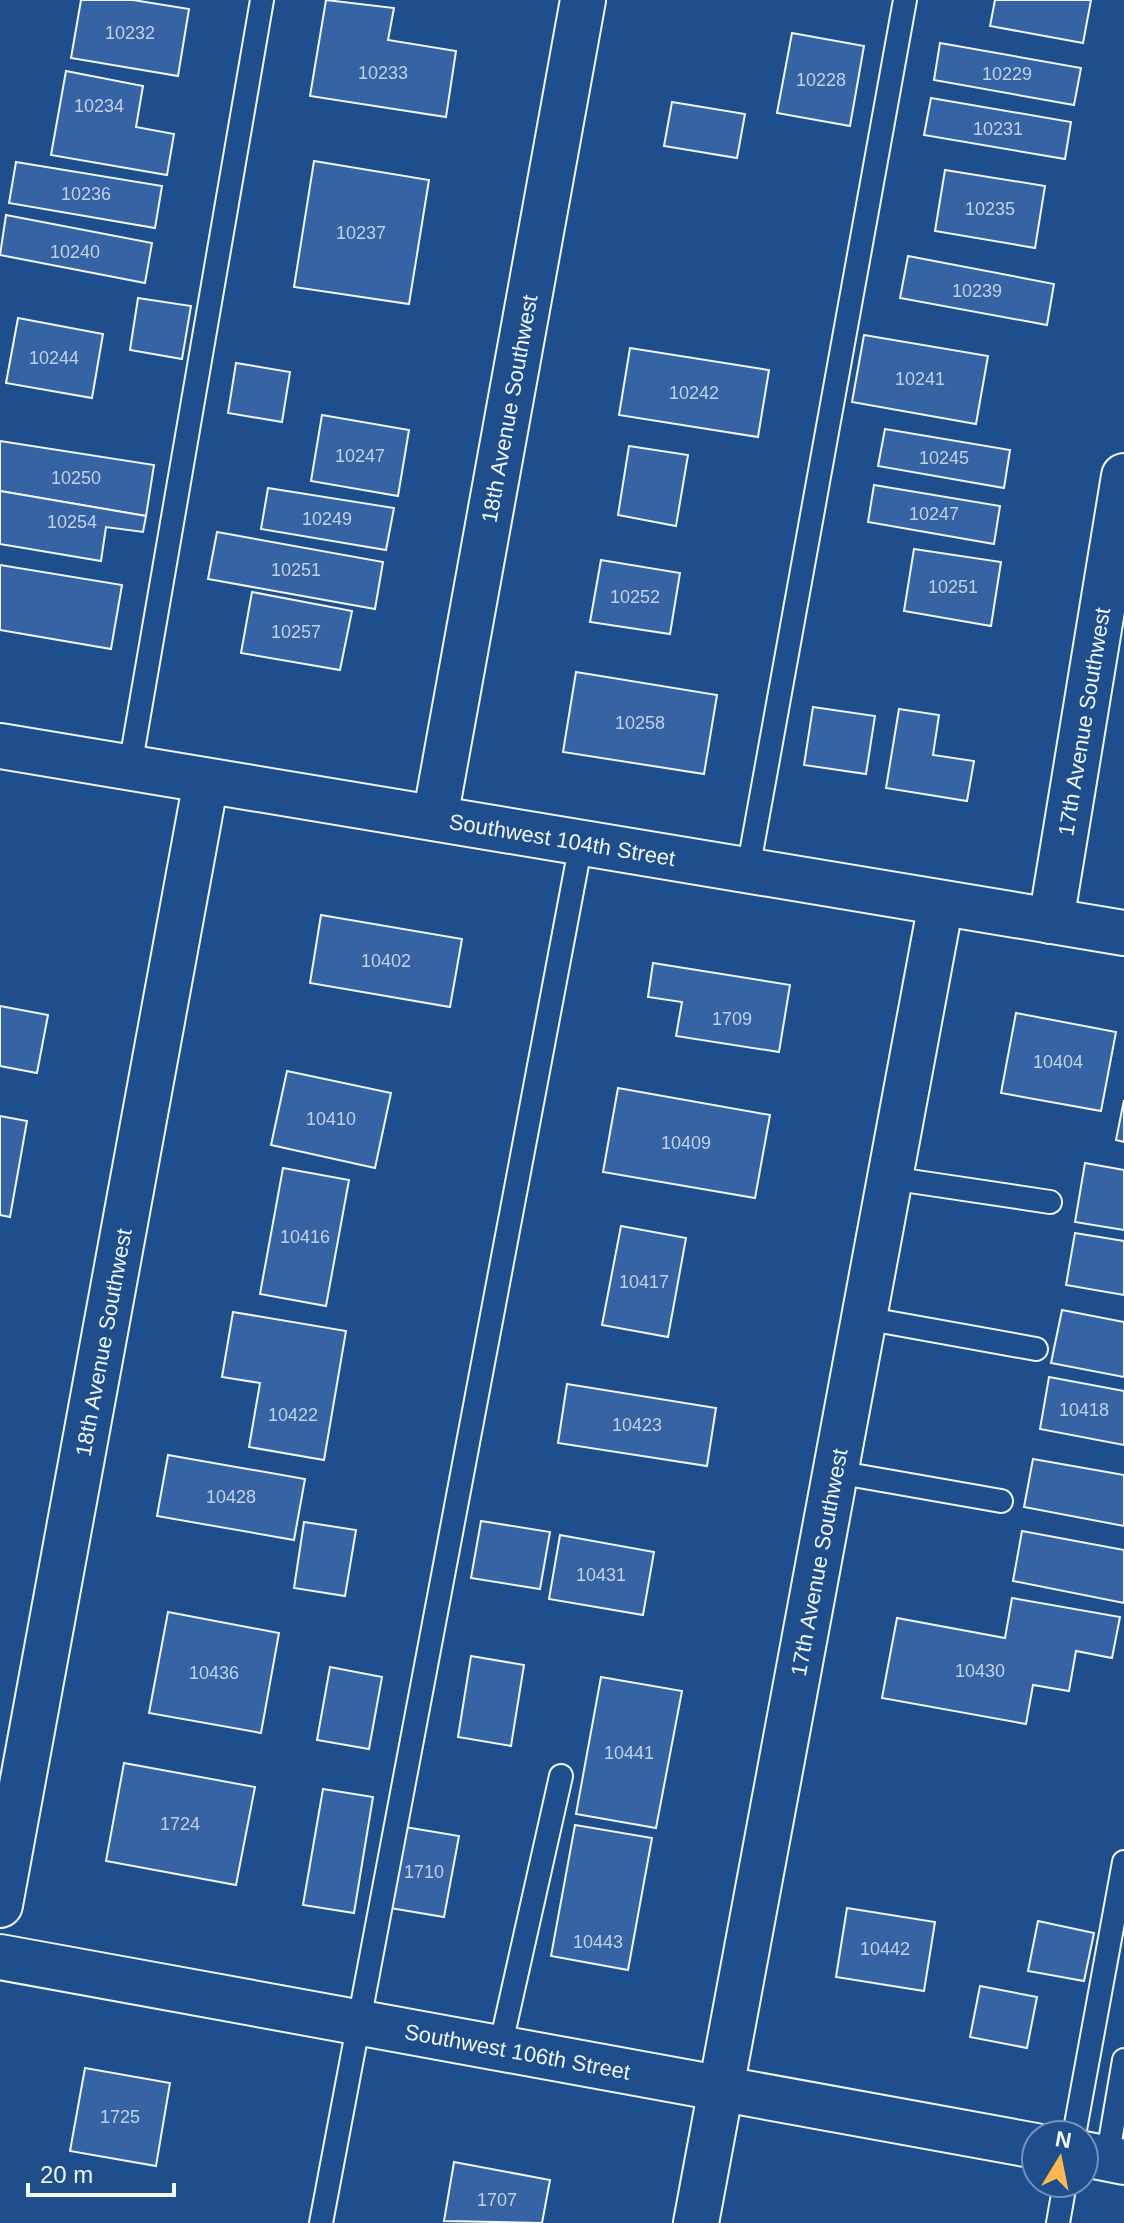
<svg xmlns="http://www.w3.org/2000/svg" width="1124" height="2223" viewBox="0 0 1124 2223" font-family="Arial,sans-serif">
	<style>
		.building { fill: #3563a3; stroke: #f2f6ff; stroke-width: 2 }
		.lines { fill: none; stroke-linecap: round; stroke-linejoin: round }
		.lane-casing { stroke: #f2f6ff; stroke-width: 26 }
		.street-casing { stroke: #f2f6ff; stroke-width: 48 }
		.secondary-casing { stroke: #f2f6ff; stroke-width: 48 }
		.lane { stroke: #1f4e8c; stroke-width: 22 }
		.street { stroke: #1f4e8c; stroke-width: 44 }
		.secondary { stroke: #1f4e8c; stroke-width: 44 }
		.labels { text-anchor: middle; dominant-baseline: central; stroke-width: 6; stroke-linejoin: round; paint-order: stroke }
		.number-label { font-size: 18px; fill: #c3d1e8 }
		.street-label { font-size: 22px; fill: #f2f6ff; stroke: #1f4e8c }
	</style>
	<rect width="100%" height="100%" fill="#1f4e8c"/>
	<g class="building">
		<path d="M 81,0 L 133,0 L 189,9 L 178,76 L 71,58 Z"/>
		<path d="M 326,0 L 394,8 L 388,40 L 456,51 L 446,117 L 310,96 Z"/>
		<path d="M 995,0 L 1091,0 L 1083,43 L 990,26 Z"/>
		<path d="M 792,33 L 864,46 L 850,126 L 777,113 Z"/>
		<path d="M 940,43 L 1081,68 L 1074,105 L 934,80 Z"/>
		<path d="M 66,71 L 143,86 L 136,127 L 174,134 L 167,175 L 51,155 Z"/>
		<path d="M 931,98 L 1071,122 L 1065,159 L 924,135 Z"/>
		<path d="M 672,102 L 745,114 L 737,158 L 664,146 Z"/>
		<path d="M 314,161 L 429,180 L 409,304 L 294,287 Z"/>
		<path d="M 16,162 L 162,186 L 155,228 L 9,203 Z"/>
		<path d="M 945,170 L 1045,186 L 1035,248 L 935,231 Z"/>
		<path d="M 6,215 L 152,243 L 145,283 L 0,255 Z"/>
		<path d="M 908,256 L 1054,284 L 1047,325 L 900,298 Z"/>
		<path d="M 138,298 L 191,306 L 182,359 L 130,350 Z"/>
		<path d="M 18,318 L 103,334 L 92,398 L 6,383 Z"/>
		<path d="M 864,335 L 988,356 L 976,424 L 852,402 Z"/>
		<path d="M 630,348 L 769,370 L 758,437 L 619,415 Z"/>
		<path d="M 236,363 L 290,372 L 282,422 L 228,413 Z"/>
		<path d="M 322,415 L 409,430 L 398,496 L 311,481 Z"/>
		<path d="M 885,429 L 1010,450 L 1004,488 L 878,466 Z"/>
		<path d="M 0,441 L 154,465 L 146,516 L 0,491 Z"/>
		<path d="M 629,446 L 688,455 L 676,526 L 618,515 Z"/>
		<path d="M 874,485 L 1000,506 L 994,544 L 868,522 Z"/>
		<path d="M 268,488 L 394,508 L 386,550 L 261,529 Z"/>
		<path d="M 0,491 L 146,516 L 143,532 L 106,527 L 101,561 L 0,544 Z"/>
		<path d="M 217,532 L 383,562 L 375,609 L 208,579 Z"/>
		<path d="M 914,549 L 1001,562 L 991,626 L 904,611 Z"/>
		<path d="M 601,560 L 680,573 L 670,634 L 590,622 Z"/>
		<path d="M 0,565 L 122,585 L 111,649 L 0,630 Z"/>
		<path d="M 252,592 L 352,611 L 340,670 L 241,653 Z"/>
		<path d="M 576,672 L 717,695 L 704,774 L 563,752 Z"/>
		<path d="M 813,707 L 875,716 L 866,774 L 804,765 Z"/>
		<path d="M 899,709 L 939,715 L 933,755 L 974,761 L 967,801 L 886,788 Z"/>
		<path d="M 321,915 L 462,939 L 450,1007 L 310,983 Z"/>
		<path d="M 653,963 L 790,985 L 779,1052 L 676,1036 L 682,1002 L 648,997 Z"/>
		<path d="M 0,1006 L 48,1015 L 37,1073 L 0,1066 Z"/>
		<path d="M 1016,1013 L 1116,1032 L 1101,1111 L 1001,1093 Z"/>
		<path d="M 287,1071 L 391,1093 L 375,1168 L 271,1145 Z"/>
		<path d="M 618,1088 L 770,1115 L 755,1198 L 603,1172 Z"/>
		<path d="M 1124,1100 L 1124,1142 L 1116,1140 Z"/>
		<path d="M 0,1116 L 27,1121 L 10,1217 L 0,1215 Z"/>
		<path d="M 1085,1163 L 1124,1170 L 1124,1230 L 1075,1222 Z"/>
		<path d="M 283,1168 L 349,1180 L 326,1306 L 260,1294 Z"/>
		<path d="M 621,1226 L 686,1238 L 668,1337 L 602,1325 Z"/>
		<path d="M 1075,1233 L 1124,1241 L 1124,1295 L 1066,1285 Z"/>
		<path d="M 1062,1310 L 1124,1322 L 1124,1377 L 1051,1363 Z"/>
		<path d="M 233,1312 L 346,1331 L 324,1460 L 249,1447 L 260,1383 L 222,1377 Z"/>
		<path d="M 1049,1377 L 1124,1391 L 1124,1445 L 1040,1429 Z"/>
		<path d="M 567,1384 L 716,1408 L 707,1466 L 558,1443 Z"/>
		<path d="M 168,1455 L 305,1479 L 294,1540 L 157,1516 Z"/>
		<path d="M 1033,1459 L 1124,1475 L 1124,1526 L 1024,1507 Z"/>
		<path d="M 481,1521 L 550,1532 L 540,1589 L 471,1578 Z"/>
		<path d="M 304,1522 L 356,1530 L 345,1596 L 294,1588 Z"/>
		<path d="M 1022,1531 L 1124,1550 L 1124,1603 L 1013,1581 Z"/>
		<path d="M 560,1535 L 654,1552 L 643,1615 L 549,1599 Z"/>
		<path d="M 1012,1598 L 1120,1617 L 1112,1658 L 1076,1651 L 1069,1691 L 1033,1685 L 1026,1724 L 882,1698 L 897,1618 L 1005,1638 Z"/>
		<path d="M 168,1612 L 279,1633 L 261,1733 L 149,1713 Z"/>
		<path d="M 471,1656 L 524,1665 L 511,1746 L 458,1737 Z"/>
		<path d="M 330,1667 L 382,1677 L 369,1749 L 317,1740 Z"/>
		<path d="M 601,1677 L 682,1691 L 656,1828 L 576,1814 Z"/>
		<path d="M 124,1763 L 255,1787 L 236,1885 L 106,1861 Z"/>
		<path d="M 323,1789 L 373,1797 L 354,1913 L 303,1905 Z"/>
		<path d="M 575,1825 L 652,1838 L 628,1970 L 551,1956 Z"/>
		<path d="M 405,1827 L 459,1836 L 444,1917 L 390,1908 Z"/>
		<path d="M 847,1908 L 935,1922 L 924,1991 L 836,1977 Z"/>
		<path d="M 1038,1921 L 1094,1933 L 1084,1981 L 1028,1971 Z"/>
		<path d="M 980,1986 L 1037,1997 L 1027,2048 L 970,2037 Z"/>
		<path d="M 85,2068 L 170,2083 L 156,2166 L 70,2151 Z"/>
		<path d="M 454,2162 L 550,2180 L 542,2223 L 444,2221 Z"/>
	</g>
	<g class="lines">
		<defs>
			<g id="lane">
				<path d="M 130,767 L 262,0"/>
				<path d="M 748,870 L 905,0"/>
				<path d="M 890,1178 L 1050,1202"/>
				<path d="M 864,1318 L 1036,1349"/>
				<path d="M 836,1472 L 1001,1501"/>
				<path d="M 500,2048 L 561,1776"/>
				<path d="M 1074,2135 L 1124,1862"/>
				<path d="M 1107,2159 L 1124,2060"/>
				<path d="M 321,2223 L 581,843"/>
				<path d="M 1058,2223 L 1065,2183"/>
			</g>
			<g id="street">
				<path id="s1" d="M 0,746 L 1124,933"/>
				<path id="s2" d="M 435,818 L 583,0"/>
				<path id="s3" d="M 1051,921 L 1124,476"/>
				<path id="s4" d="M 0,1905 L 206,781"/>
				<path id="s5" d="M 696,2223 L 941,903"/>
			</g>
			<g id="secondary">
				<path id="s6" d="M 0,1957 L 1036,2146"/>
				<path d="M 1084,2154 L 1124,2162"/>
			</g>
		</defs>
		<use href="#lane" class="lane-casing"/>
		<use href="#street" class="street-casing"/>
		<use href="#secondary" class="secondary-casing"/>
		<use href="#lane" class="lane"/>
		<use href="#street" class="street"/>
		<use href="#secondary" class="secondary"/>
	</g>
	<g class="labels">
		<g class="number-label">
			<text x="130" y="33">10232</text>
			<text x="383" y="73">10233</text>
			<text x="1007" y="74">10229</text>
			<text x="821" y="80">10228</text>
			<text x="99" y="106">10234</text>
			<text x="998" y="129">10231</text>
			<text x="86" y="194">10236</text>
			<text x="990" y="209">10235</text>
			<text x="361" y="233">10237</text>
			<text x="75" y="252">10240</text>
			<text x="977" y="291">10239</text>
			<text x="54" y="358">10244</text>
			<text x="920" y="379">10241</text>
			<text x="694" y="393">10242</text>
			<text x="360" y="456">10247</text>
			<text x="944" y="458">10245</text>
			<text x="76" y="478">10250</text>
			<text x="934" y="514">10247</text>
			<text x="327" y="519">10249</text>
			<text x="72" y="522">10254</text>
			<text x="296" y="570">10251</text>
			<text x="953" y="587">10251</text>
			<text x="635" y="597">10252</text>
			<text x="296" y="632">10257</text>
			<text x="640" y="723">10258</text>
			<text x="386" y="961">10402</text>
			<text x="732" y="1019">1709</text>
			<text x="1058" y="1062">10404</text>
			<text x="331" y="1119">10410</text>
			<text x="686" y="1143">10409</text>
			<text x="305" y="1237">10416</text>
			<text x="644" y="1282">10417</text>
			<text x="1084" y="1410">10418</text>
			<text x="293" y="1415">10422</text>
			<text x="637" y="1425">10423</text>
			<text x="231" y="1497">10428</text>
			<text x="601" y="1575">10431</text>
			<text x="980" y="1671">10430</text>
			<text x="214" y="1673">10436</text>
			<text x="629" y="1753">10441</text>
			<text x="180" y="1824">1724</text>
			<text x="424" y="1872">1710</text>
			<text x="598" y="1942">10443</text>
			<text x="885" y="1949">10442</text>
			<text x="120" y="2117">1725</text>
			<text x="497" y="2200">1707</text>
		</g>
		<g class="street-label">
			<text stroke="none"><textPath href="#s2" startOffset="416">18th Avenue Southwest</textPath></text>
			<text stroke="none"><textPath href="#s3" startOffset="202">17th Avenue Southwest</textPath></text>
			<text stroke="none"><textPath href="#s1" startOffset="570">Southwest 104th Street</textPath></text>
			<text stroke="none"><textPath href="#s4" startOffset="572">18th Avenue Southwest</textPath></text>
			<text stroke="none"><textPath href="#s5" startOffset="672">17th Avenue Southwest</textPath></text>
			<text stroke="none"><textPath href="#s6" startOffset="526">Southwest 106th Street</textPath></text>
		</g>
	</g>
	<g transform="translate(1060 2159) rotate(10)"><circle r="38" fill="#1f4e8c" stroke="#7391ba" stroke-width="2"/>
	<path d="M0-6L14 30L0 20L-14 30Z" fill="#ffb74d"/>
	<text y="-12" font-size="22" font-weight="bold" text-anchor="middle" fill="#f2f6ff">N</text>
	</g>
	<path d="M28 2183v12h146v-12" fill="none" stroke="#f2f6ff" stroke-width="4"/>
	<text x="40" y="2183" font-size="24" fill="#f2f6ff" stroke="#1f4e8c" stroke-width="6" paint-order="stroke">20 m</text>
</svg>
